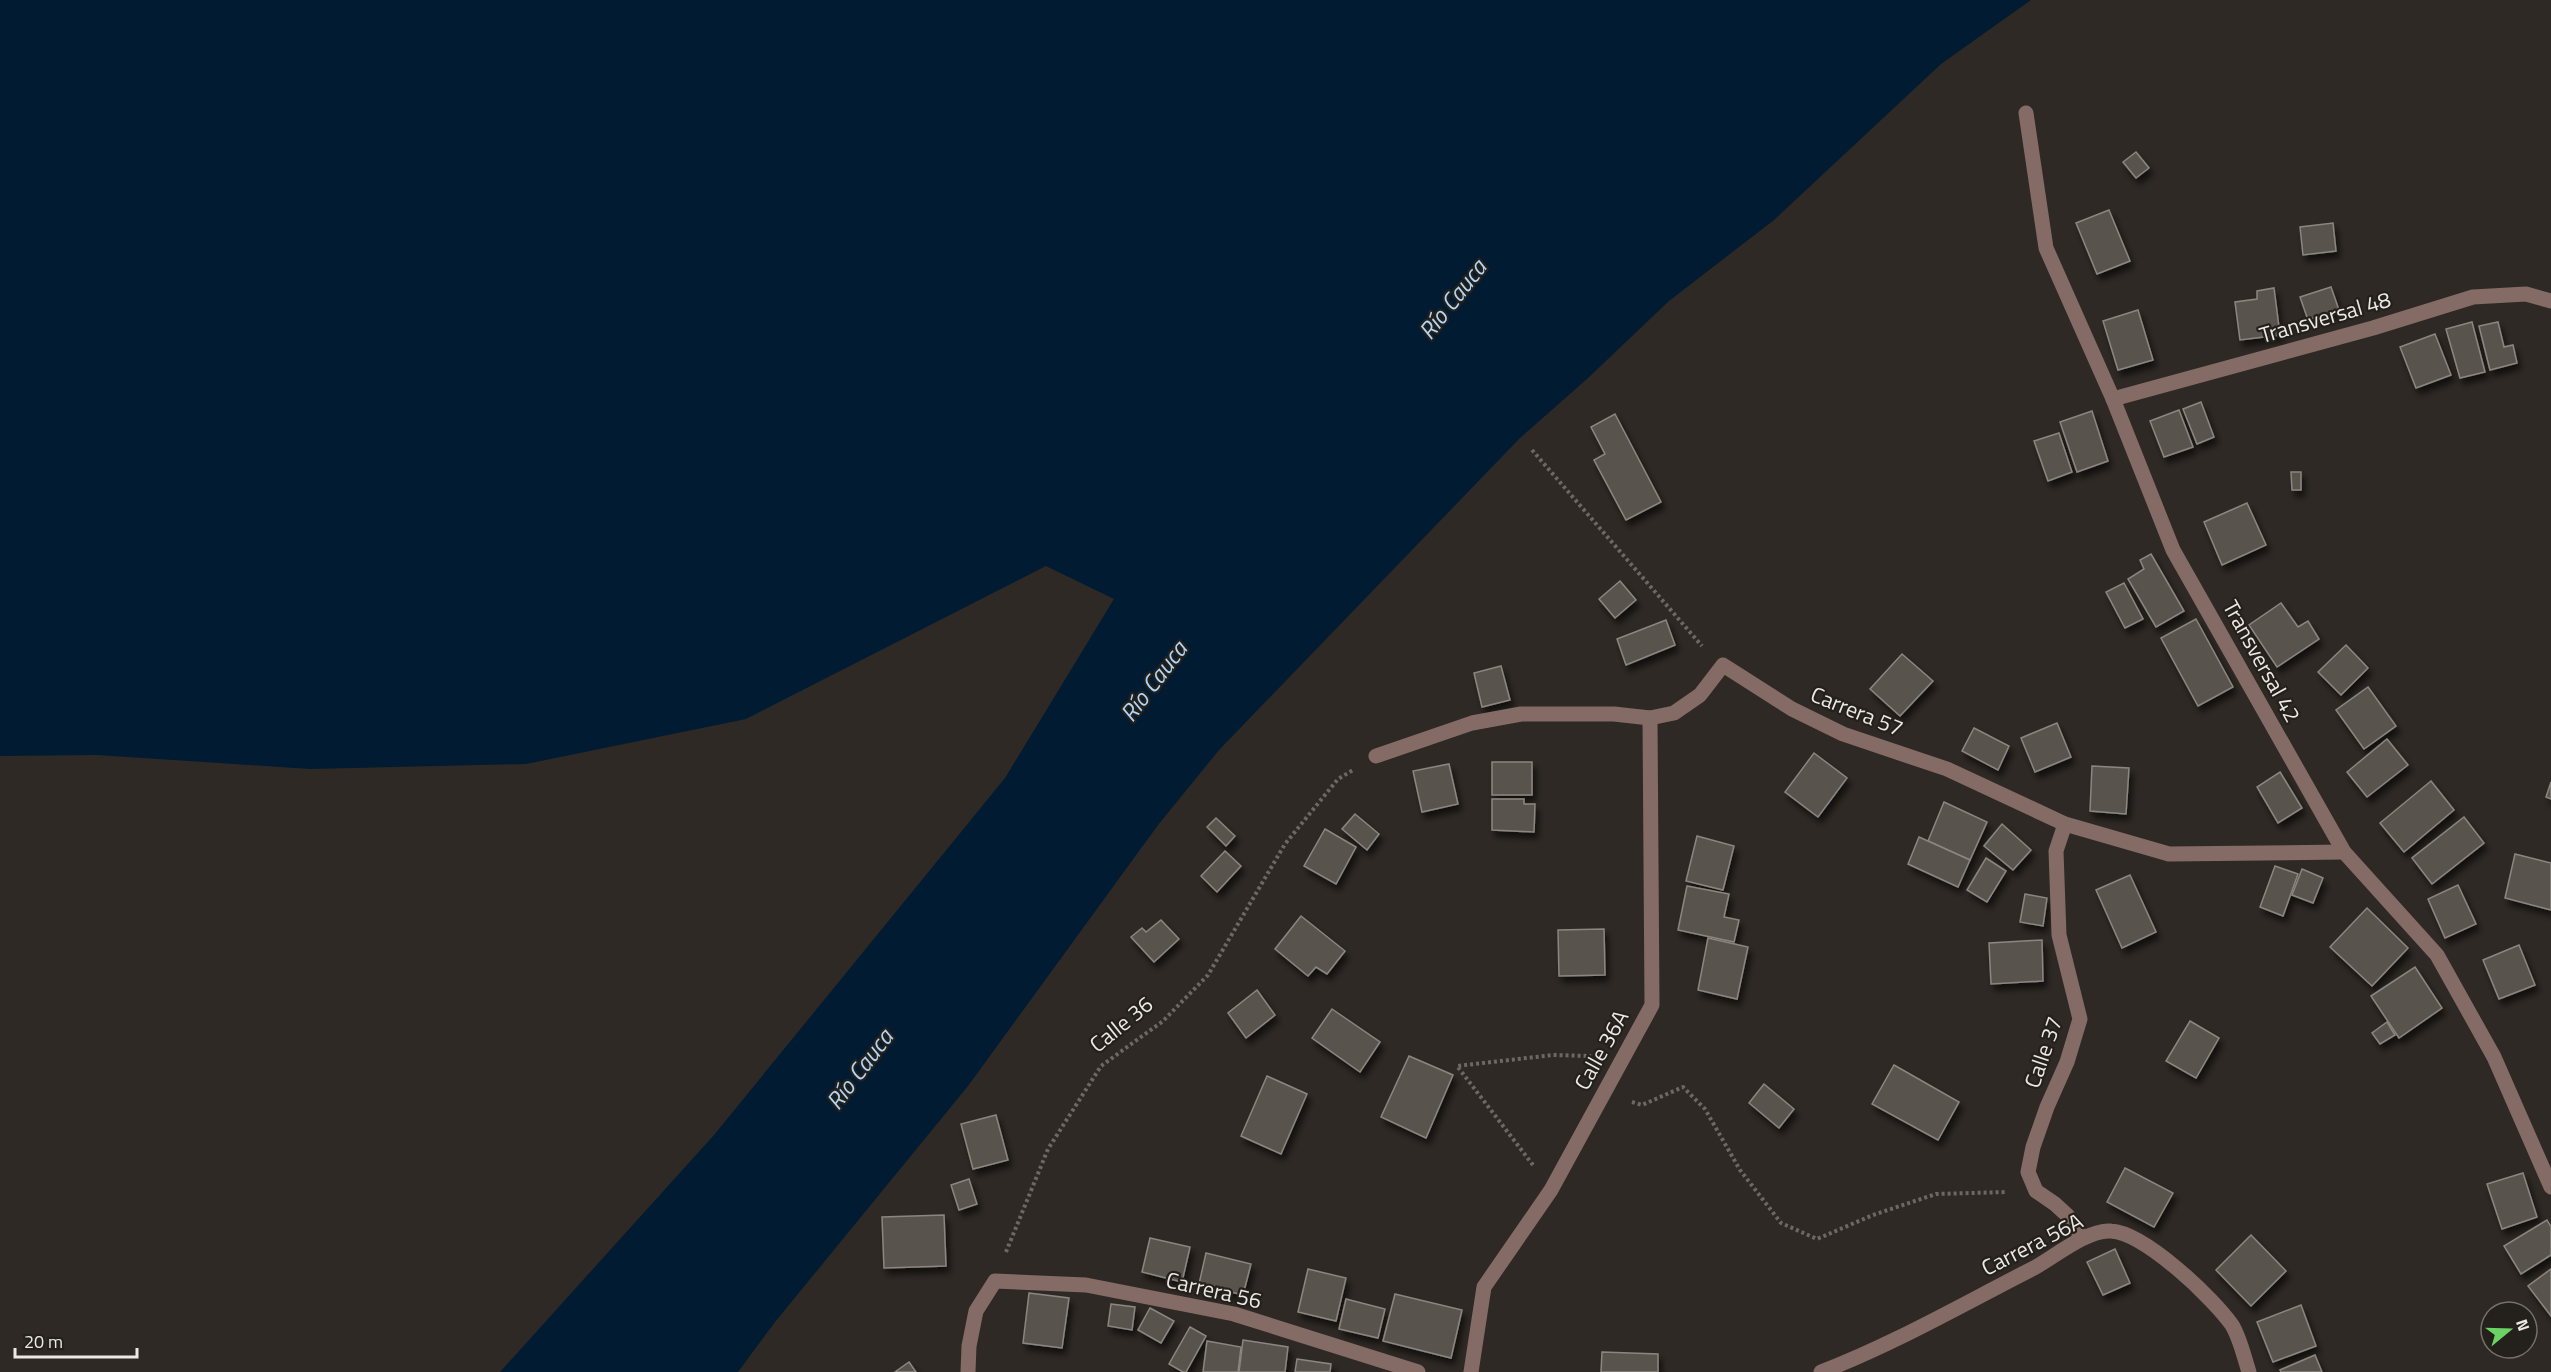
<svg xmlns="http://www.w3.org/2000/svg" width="2551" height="1372" viewBox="0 0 2551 1372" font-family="'Titillium Web',sans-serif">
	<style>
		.water { fill: #001b32 }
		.building { fill: #58534d; stroke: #8b8680; stroke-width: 1.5; filter: url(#shadow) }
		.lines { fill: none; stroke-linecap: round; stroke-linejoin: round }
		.path { stroke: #6c6863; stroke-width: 4; stroke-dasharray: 3 3; stroke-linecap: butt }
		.minor { stroke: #846b66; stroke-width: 15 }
		.labels { text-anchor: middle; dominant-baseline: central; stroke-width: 4.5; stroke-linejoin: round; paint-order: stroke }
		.street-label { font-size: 22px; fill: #ece9e5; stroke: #24201b }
		.water-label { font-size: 24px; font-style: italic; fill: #b0d6f8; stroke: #24201b }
	</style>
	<defs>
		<filter id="shadow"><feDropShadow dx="3.5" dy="6" stdDeviation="3" flood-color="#0009"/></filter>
	</defs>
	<rect width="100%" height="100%" fill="#2e2924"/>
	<path class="water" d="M 0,0 L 2031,0 L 1941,64 L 1774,220 L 1669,301 L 1588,378 L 1520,438 L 1219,750 L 1158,825 L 968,1086 L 775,1322 L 738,1372 L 500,1372 L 714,1135 L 1005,778 L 1114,599 L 1046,566 L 746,719 L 526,764 L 311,769 L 97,755 L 0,756 Z"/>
	<g class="building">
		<path d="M 2136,152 L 2149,168 L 2136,178 L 2123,162 Z"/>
		<path d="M 2109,210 L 2130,261 L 2097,274 L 2076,223 Z"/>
		<path d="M 2333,223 L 2336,251 L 2303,255 L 2300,227 Z"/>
		<path d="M 2331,287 L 2339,310 L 2308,320 L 2300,297 Z"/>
		<path d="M 2274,288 L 2280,335 L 2240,340 L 2235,302 L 2257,299 L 2257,291 Z"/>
		<path d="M 2138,310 L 2153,360 L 2118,370 L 2103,321 Z"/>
		<path d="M 2472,322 L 2485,372 L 2460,378 L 2446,329 Z"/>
		<path d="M 2498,322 L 2504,347 L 2513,345 L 2517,363 L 2490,370 L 2479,326 Z"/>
		<path d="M 2435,334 L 2451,375 L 2416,388 L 2400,347 Z"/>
		<path d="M 2201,402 L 2214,437 L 2197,444 L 2183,409 Z"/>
		<path d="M 2179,410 L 2193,447 L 2164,457 L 2150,421 Z"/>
		<path d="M 2092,411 L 2108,461 L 2077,472 L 2060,422 Z"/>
		<path d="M 1615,414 L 1661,502 L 1626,520 L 1594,460 L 1605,454 L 1591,427 Z"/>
		<path d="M 2059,433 L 2072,472 L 2048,481 L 2034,441 Z"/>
		<path d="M 2291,472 L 2301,472 L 2301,490 L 2292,490 Z"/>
		<path d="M 2247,503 L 2266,545 L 2222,565 L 2204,522 Z"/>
		<path d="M 2151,554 L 2184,611 L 2156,627 L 2128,579 L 2144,569 L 2140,560 Z"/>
		<path d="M 1620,581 L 1636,600 L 1615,618 L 1599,599 Z"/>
		<path d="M 2124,583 L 2143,619 L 2125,628 L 2106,592 Z"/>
		<path d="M 2281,603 L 2298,627 L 2308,621 L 2319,639 L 2277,667 L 2249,625 Z"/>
		<path d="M 2196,619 L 2233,687 L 2198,706 L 2161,638 Z"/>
		<path d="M 1666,620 L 1675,645 L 1626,665 L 1617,639 Z"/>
		<path d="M 2346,645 L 2368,668 L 2341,695 L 2318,672 Z"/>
		<path d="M 1902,654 L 1933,681 L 1900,716 L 1870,689 Z"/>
		<path d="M 1501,666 L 1510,700 L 1482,707 L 1474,673 Z"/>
		<path d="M 2368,687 L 2396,726 L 2364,749 L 2336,710 Z"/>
		<path d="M 2057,723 L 2071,757 L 2035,772 L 2021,738 Z"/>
		<path d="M 1974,728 L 2009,746 L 1998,770 L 1962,751 Z"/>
		<path d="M 2387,739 L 2408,765 L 2367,797 L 2347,772 Z"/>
		<path d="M 1814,753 L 1847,778 L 1818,817 L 1785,792 Z"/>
		<rect x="1492" y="762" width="40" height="33"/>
		<path d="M 1449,764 L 1458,804 L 1422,812 L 1413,771 Z"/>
		<path d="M 2092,766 L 2129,768 L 2126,814 L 2090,811 Z"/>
		<path d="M 2280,772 L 2302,808 L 2278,823 L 2257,787 Z"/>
		<path d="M 2431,781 L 2454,810 L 2404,852 L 2380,823 Z"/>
		<path d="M 2551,782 L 2551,799 L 2546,797 Z"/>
		<path d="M 1492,799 L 1524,799 L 1524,804 L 1535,804 L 1534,832 L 1492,830 Z"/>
		<path d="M 1944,802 L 1987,822 L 1970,860 L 1928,841 Z"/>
		<path d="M 1355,814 L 1379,834 L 1367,850 L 1342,829 Z"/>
		<path d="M 2464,817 L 2484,843 L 2432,884 L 2412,858 Z"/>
		<path d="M 1216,818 L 1235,836 L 1226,846 L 1207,827 Z"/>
		<path d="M 2002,824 L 2031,850 L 2013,870 L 1984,846 Z"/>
		<path d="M 1325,829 L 1356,847 L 1336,884 L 1304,866 Z"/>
		<path d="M 1697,836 L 1734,846 L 1723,890 L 1686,881 Z"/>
		<path d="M 1919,837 L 1970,860 L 1958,887 L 1908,864 Z"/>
		<path d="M 1225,851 L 1241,866 L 1217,892 L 1201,876 Z"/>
		<path d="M 2515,854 L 2551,863 L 2551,910 L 2505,898 Z"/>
		<path d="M 1986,858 L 2006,871 L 1987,902 L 1967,890 Z"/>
		<path d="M 2275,866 L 2298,874 L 2283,916 L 2260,907 Z"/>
		<path d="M 2302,869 L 2323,878 L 2313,903 L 2292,895 Z"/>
		<path d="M 2130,875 L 2156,932 L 2122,948 L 2096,890 Z"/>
		<path d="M 2458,885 L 2476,924 L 2445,938 L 2428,899 Z"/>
		<path d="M 1687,886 L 1729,894 L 1724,917 L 1739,920 L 1734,942 L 1678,930 Z"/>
		<path d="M 2025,894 L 2047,898 L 2043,926 L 2020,922 Z"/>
		<path d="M 2367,908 L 2408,948 L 2372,986 L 2330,947 Z"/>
		<path d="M 1301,916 L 1345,951 L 1327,974 L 1316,967 L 1308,976 L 1275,949 Z"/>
		<path d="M 1161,920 L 1179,939 L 1154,962 L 1131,937 L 1142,928 L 1146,932 Z"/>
		<path d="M 1604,929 L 1605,975 L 1559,976 L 1558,930 Z"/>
		<path d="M 1708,938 L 1748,947 L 1737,999 L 1698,990 Z"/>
		<path d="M 2042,940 L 2043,981 L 1991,984 L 1989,943 Z"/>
		<path d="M 2519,945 L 2535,985 L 2499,999 L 2483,960 Z"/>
		<path d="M 2415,967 L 2442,1008 L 2399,1038 L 2371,996 Z"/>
		<path d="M 1257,990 L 1275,1015 L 1246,1038 L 1228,1013 Z"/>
		<path d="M 1332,1009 L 1380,1042 L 1360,1072 L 1312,1038 Z"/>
		<path d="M 2190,1021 L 2219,1038 L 2196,1078 L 2166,1061 Z"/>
		<path d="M 2387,1022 L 2395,1035 L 2380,1044 L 2372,1033 Z"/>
		<path d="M 1409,1056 L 1453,1075 L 1426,1138 L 1381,1117 Z"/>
		<path d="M 1894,1065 L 1959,1102 L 1938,1140 L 1872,1104 Z"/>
		<path d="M 1267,1076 L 1307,1094 L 1281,1154 L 1241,1136 Z"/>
		<path d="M 1764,1084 L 1794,1109 L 1779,1128 L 1749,1103 Z"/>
		<path d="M 996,1115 L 1008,1160 L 973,1169 L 961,1124 Z"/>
		<path d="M 2125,1168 L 2173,1193 L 2154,1227 L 2107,1202 Z"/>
		<path d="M 2523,1173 L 2537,1217 L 2502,1229 L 2487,1184 Z"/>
		<path d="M 969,1179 L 977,1204 L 959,1210 L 951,1185 Z"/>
		<path d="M 944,1215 L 946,1266 L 884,1268 L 882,1217 Z"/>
		<path d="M 2547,1220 L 2551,1227 L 2551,1255 L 2521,1274 L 2504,1246 Z"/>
		<path d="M 2251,1235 L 2286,1271 L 2251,1306 L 2216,1270 Z"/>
		<path d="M 1150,1238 L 1190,1247 L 1182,1282 L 1142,1272 Z"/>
		<path d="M 2115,1249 L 2130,1283 L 2103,1295 L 2087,1262 Z"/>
		<path d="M 1206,1253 L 1251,1264 L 1243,1295 L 1199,1284 Z"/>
		<path d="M 1308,1269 L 1346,1278 L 1336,1321 L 1298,1312 Z"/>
		<path d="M 2551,1269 L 2551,1316 L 2528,1286 Z"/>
		<path d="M 1029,1293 L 1069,1298 L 1062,1348 L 1023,1343 Z"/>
		<path d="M 1395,1294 L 1462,1310 L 1451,1358 L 1383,1341 Z"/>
		<path d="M 1346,1299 L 1385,1309 L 1378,1338 L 1339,1329 Z"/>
		<path d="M 1111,1304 L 1135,1307 L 1132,1330 L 1108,1326 Z"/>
		<path d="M 2301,1305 L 2316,1346 L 2273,1362 L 2257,1322 Z"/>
		<path d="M 1150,1308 L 1174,1321 L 1161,1343 L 1138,1330 Z"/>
		<path d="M 1190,1327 L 1206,1336 L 1186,1372 L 1183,1372 L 1169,1364 Z"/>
		<path d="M 1243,1340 L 1288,1347 L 1285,1372 L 1239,1372 Z"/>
		<path d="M 1207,1341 L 1241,1347 L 1238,1372 L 1203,1372 Z"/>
		<path d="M 1602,1352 L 1658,1354 L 1658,1372 L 1601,1372 Z"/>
		<path d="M 2315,1355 L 2322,1372 L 2281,1372 L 2280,1370 Z"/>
		<path d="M 1297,1359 L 1331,1364 L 1330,1372 L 1295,1372 Z"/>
		<path d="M 909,1362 L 916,1372 L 895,1372 Z"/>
	</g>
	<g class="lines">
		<g class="path">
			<path d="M 1532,450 L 1702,646"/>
			<path d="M 1632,1102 L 1642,1105 L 1683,1087 L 1705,1109 L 1740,1170 L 1781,1223 L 1817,1239 L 1873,1215 L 1936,1194 L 2006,1192"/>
			<path d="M 1533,1165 L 1457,1066 L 1553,1055 L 1591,1056"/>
			<path d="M 1006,1252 L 1048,1149 L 1101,1066 L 1163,1021 L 1208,975 L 1285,844 L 1338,779 L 1353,770"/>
		</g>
		<g class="minor">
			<path d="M 2026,113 L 2046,248 L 2113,399 L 2173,550 L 2344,852 L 2437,955 L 2494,1057 L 2551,1187"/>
			<path d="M 2113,399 L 2373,328 L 2473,297 L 2526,294 L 2551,301"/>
			<path d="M 1376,756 L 1472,723 L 1521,714 L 1614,714 L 1650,718 L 1674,713 L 1700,695 L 1723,665 L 1792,709 L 1843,734 L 1947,769 L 2065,824 L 2169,854 L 2344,852"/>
			<path d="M 2065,824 L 2056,851 L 2059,935 L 2080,1019 L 2067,1062 L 2047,1107 L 2033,1147 L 2028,1172 L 2036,1191 L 2055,1204 L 2068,1216 L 2082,1238"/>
			<path d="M 968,1372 L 969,1346 L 976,1311 L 995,1281 L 1086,1285 L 1234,1314 L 1418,1372"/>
			<path d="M 1471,1372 L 1484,1287 L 1551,1190 L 1652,1005 L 1650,718"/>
			<path d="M 1821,1372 C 1894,1344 1963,1304 2034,1268 C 2054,1257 2088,1229 2111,1231 C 2145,1233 2213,1298 2232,1325 C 2240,1338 2244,1357 2249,1372"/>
		</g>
	</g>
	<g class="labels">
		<g class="street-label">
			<text transform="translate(2325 317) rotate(-16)">Transversal 48</text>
			<text transform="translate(2262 661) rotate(61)">Transversal 42</text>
			<text transform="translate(1857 711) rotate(22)">Carrera 57</text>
			<text transform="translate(1121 1024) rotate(-39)">Calle 36</text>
			<text transform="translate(1601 1050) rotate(-61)">Calle 36A</text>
			<text transform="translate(2043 1052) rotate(-71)">Calle 37</text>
			<text transform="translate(2032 1244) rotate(-27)">Carrera 56A</text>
			<text transform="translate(1214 1290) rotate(13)">Carrera 56</text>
		</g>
		<g class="water-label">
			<text transform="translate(1452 299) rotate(-52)">Río Cauca</text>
			<text transform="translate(1153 681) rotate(-53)">Río Cauca</text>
			<text transform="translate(859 1069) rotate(-53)">Río Cauca</text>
		</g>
	</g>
	<g transform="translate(2509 1330) rotate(71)"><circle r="28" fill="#24201b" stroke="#74706c" stroke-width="1.5"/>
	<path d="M0-4.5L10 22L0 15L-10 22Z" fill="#6ad364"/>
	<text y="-9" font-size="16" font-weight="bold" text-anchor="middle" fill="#ece9e5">N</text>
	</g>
	<path d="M15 1348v9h122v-9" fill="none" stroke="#ece9e5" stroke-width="3"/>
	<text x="24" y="1348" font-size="18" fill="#ece9e5" stroke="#24201b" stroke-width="4.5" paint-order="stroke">20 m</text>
</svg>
